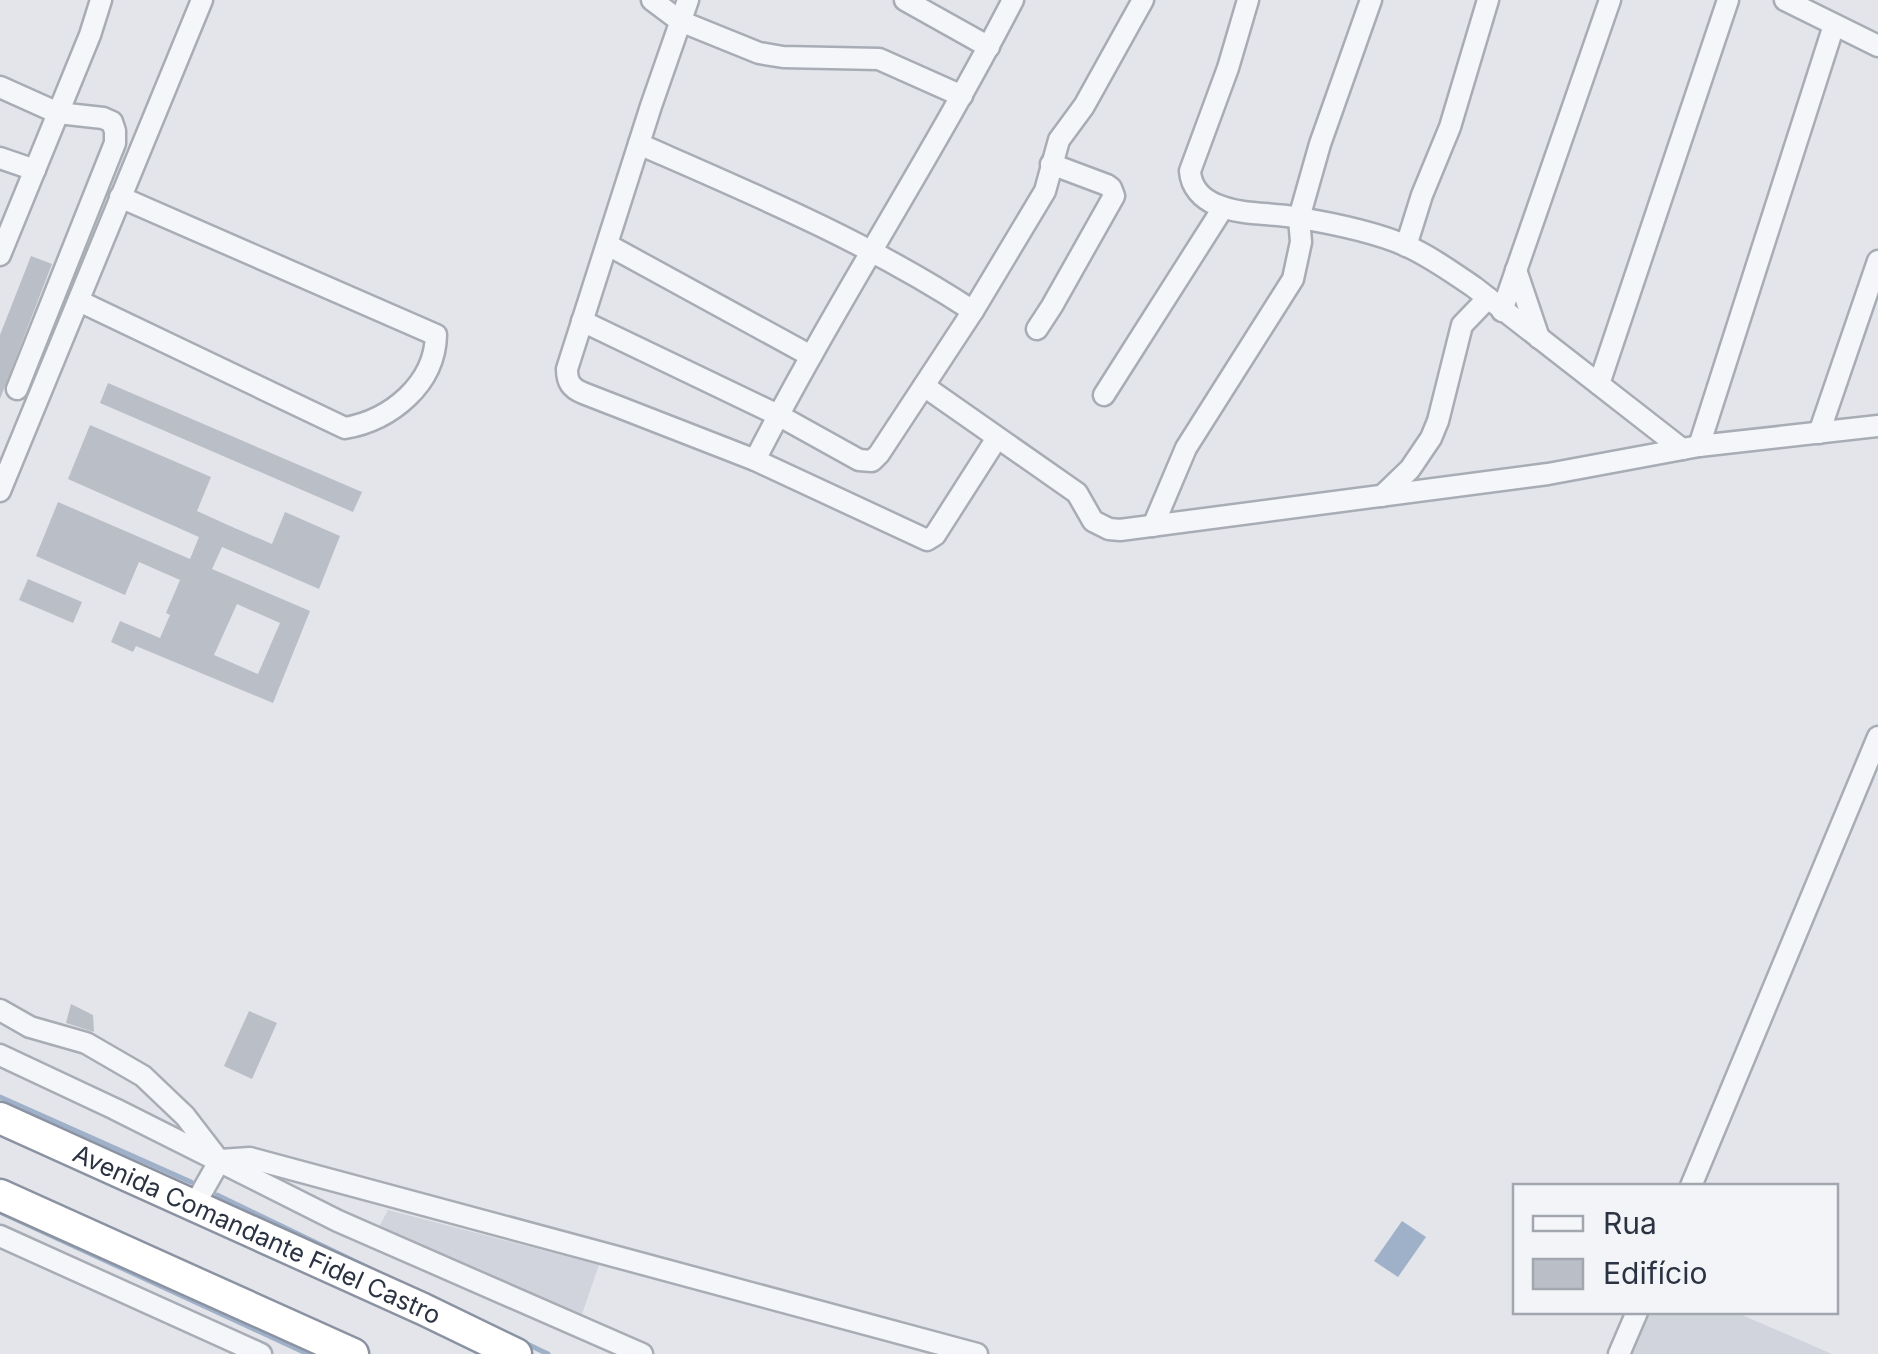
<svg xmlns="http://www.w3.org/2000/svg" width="1878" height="1354" viewBox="0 0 1878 1354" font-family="Inter,sans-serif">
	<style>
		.built { fill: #d1d4dc }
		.water { fill: #9fb0c9 }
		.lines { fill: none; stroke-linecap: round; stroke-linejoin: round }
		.stream { stroke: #9fb0c9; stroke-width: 5 }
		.building { fill: #babec7; fill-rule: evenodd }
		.minor-casing { stroke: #a8acb4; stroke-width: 25 }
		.highway-casing { stroke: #8b92a1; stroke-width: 35 }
		.minor { stroke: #f5f6f9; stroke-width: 20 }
		.highway { stroke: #fff; stroke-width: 30 }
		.labels { text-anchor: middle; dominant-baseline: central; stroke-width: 10; stroke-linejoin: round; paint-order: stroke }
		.street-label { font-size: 25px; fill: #2b3242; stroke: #f2f4f8 }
	</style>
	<rect width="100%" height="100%" fill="#e3e5ea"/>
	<g class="built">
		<path d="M 388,1210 L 599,1265 L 581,1317 L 378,1229 Z"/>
		<path d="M 1642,1312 L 1735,1312 L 1832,1354 L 1625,1354 Z"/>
	</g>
	<path class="water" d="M 1402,1221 L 1426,1237 L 1398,1277 L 1374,1261 Z"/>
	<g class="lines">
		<g class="stream">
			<path d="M 0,1097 L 191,1182"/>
			<path d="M 217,1195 L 383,1275"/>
			<path d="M 0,1212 L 308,1354"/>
			<path d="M 523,1342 L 548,1354"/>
		</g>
	</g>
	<g class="building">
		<path d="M 31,256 L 52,264 L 0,399 L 0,335 Z"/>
		<path d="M 108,383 L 362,492 L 353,512 L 100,403 Z"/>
		<path d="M 90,425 L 211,477 L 197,511 L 230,526 L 272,544 L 285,512 L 340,536 L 319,589 L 222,547 L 212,569 L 310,611 L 273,703 L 136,646 L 133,652 L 111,642 L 120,621 L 160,638 L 170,615 L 166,613 L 180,580 L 139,562 L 125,595 L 36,556 L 58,502 L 190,559 L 199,537 L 68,479 ZM 237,604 L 280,623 L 258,674 L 214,655 Z"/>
		<path d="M 28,579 L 82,602 L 73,623 L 19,600 Z"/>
		<path d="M 71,1004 L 93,1015 L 94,1032 L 66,1023 Z"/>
		<path d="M 249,1011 L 277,1023 L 252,1079 L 224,1066 Z"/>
	</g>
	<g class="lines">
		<defs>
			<g id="minor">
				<path d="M 652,0 L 680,21 L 759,53 L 783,57 L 879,59 L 962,96"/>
				<path d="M 688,0 L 651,106 L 567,369 C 567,382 571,388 583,393 L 755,460 L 927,540 L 935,535 L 997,438"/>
				<path d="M 905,0 L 989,47"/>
				<path d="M 1248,0 L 1228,68 L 1190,171 C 1191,187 1202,199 1217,205 C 1240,215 1270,213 1294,217 C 1331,223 1373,231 1407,246 C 1431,257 1452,272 1474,287 L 1682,449"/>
				<path d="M 1785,0 L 1878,46"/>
				<path d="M 0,87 L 58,113 L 103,118 L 112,122 L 115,131 L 115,143 L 17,389"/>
				<path d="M 639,144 C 753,194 868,242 973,311"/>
				<path d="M 0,158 L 35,170"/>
				<path d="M 608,245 L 811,356"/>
				<path d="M 1406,246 L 1422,195 L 1450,127 L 1488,0"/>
				<path d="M 0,255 L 90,35 L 101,0"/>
				<path d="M 1516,270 L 1539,338"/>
				<path d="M 79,301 L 345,428 C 391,420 435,384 436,335 L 120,197"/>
				<path d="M 1502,311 L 1610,0"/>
				<path d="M 582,321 L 778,415 L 859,460 L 872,461 L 879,454 L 973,311 L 1045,191 L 1059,140 L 1084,106 L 1143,0"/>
				<path d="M 1037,329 L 1052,306 L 1114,196 L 1111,188 L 1107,185 L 1051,164"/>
				<path d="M 1599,384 L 1728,0"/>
				<path d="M 924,386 L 1077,493 L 1093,521 L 1109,529 L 1120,530 L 1548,474 L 1699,446 L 1878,426"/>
				<path d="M 1104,395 L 1223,208"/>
				<path d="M 1819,433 L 1878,261"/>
				<path d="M 1699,446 L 1834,25"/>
				<path d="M 755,460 C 835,304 932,157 1013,0"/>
				<path d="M 0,491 L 202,0"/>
				<path d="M 1382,496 L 1410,469 L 1431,438 L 1438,421 L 1462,325 L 1488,298"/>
				<path d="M 1153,526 L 1186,448 L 1293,279 L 1301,242 L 1299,218 L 1320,144 L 1371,0"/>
				<path d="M 0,1010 L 30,1027 L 86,1043 L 143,1076 L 185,1116 L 215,1155"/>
				<path d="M 0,1055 L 115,1109 L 338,1221 L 642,1354"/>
				<path d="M 220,1160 L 250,1158 L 977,1354"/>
				<path d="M 1691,1186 L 1878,737"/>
				<path d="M 195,1204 L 220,1160"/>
				<path d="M 0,1236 L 261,1354"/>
				<path d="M 1619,1354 L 1637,1312"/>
			</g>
			<g id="highway">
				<path id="s1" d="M 0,1118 L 423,1309 L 516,1354"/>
				<path d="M 0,1195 L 353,1354"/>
			</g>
		</defs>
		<use href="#minor" class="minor-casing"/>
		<use href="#highway" class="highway-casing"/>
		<use href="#minor" class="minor"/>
		<use href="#highway" class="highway"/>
	</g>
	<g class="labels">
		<g class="street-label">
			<text stroke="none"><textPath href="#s1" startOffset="282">Avenida Comandante Fidel Castro</textPath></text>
		</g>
	</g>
	<rect x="1513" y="1184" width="325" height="130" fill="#f2f4f8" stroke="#a2a6af" stroke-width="2.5"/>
	<rect x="1533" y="1216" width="50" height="15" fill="#f5f6f9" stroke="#a2a6af" stroke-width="2.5"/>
	<text x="1603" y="1234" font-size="30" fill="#2b3242">Rua</text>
	<rect x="1533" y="1259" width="50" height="30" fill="#babec7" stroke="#a2a6af" stroke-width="2.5"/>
	<text x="1603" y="1284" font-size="30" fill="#2b3242">Edifício</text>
</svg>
